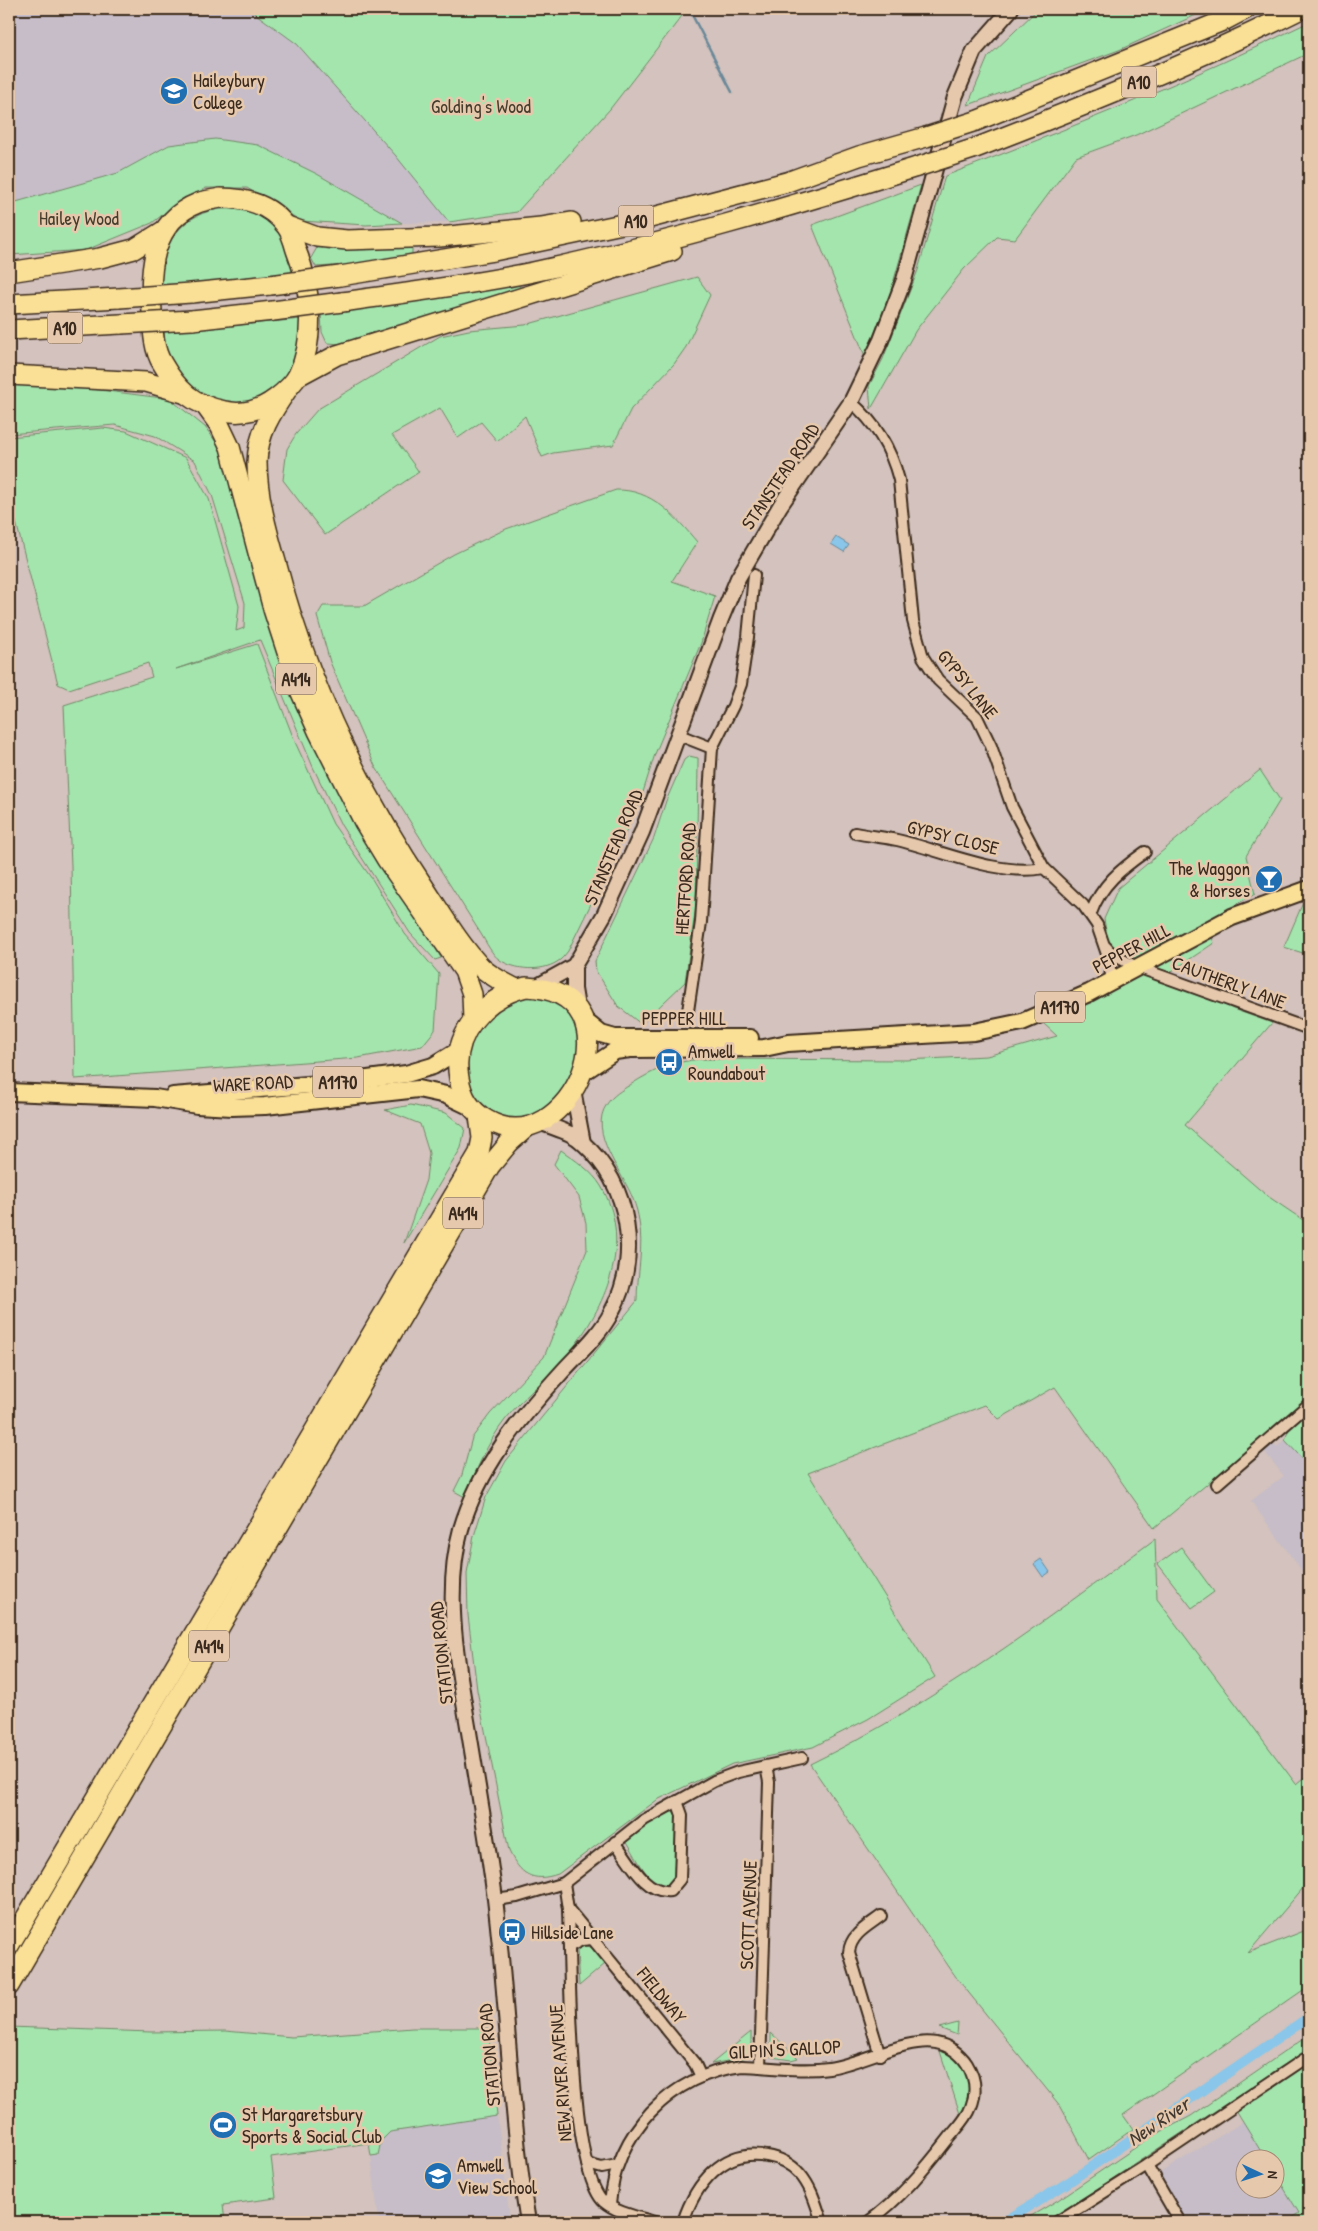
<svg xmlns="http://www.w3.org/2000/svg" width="1318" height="2231" viewBox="0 0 1318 2231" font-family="'Patrick Hand',sans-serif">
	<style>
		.built { fill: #c6bdc8 }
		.green { fill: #a4e5ae; stroke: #708866 }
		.water { fill: #89c6e9; stroke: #6a8898 }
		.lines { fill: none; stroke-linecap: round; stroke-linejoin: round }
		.stream { stroke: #6a8898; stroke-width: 2.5 }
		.canal { stroke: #89c6e9; stroke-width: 10 }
		.street-casing { stroke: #3b2a1e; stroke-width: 14 }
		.secondary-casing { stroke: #3b2a1e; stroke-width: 18 }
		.primary-casing { stroke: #3b2a1e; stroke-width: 20 }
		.highway-casing { stroke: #3b2a1e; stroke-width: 22 }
		.street { stroke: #e6c9ad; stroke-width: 10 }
		.secondary { stroke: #e6c9ad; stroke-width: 14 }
		.primary { stroke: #fadf96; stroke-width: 16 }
		.highway { stroke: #fadf96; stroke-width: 19 }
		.highway-bridge-casing { stroke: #3b2a1e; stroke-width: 22; stroke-linecap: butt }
		.highway-bridge { stroke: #fadf96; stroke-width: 19 }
		.labels { text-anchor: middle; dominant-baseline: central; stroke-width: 5; stroke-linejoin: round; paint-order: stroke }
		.shield { fill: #e6c9ad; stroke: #6e5a49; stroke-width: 1 }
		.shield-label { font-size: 18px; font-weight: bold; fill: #3b2a1e }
		.poi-label { font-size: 19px; fill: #3b2a1e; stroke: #e6c9ad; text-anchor: start }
		.park-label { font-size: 19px; fill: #463d2c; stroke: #e6c9ad }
		.street-label { font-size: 19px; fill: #3b2a1e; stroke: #e6c9ad }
		.water-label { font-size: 20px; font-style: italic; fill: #433a32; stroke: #e6c9ad }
	</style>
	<rect width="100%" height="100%" fill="#d3c2bd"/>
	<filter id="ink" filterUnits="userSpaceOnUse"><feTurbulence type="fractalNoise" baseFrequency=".02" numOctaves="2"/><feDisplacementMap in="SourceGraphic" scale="10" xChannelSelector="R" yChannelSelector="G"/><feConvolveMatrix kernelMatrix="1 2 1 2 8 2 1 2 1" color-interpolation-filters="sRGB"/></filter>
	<g filter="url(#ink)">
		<g class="built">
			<path d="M 9,9 L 249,9 L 297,44 L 396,156 L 449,222 L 402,223 L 317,174 L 169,145 L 118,173 L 9,204 Z"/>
			<path d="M 1309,1409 L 1309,1579 L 1308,1579 L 1251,1501 L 1284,1476 L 1264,1451 L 1269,1446 L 1275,1445 L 1277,1447 L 1285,1440 L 1290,1426 Z"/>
			<path d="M 497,2116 L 510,2222 L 379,2222 L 371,2156 L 378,2155 L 379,2146 L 386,2135 L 394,2131 Z"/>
			<path d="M 1243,2122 L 1265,2158 L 1246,2158 L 1246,2188 L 1276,2188 L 1276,2175 L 1299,2213 L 1285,2222 L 1187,2222 L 1160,2173 Z"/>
		</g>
		<g class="green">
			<path d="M 249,9 L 683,9 L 685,12 L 610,109 L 517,212 L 449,222 L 396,156 L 297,44 Z"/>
			<path d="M 1038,9 L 1209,9 L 1119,50 L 968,105 L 988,57 Z"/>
			<path d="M 1309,22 L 1309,53 L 1136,135 L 1076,157 L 1015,239 L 997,237 L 964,269 L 916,330 L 871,409 L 869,386 L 883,359 L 918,270 L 945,176 C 1068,129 1191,80 1309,22 Z"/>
			<path d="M 215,139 L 258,145 L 317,174 L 402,223 L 366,225 L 301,221 L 247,188 L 206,188 L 175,205 L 152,223 L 86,250 L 9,255 L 9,204 L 118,173 L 169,145 Z"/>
			<path d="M 921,185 L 888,301 L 865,356 L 812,225 Z"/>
			<path d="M 225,208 C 245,208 272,216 282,236 C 288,247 292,261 296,273 L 160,286 C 161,244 180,213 225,208 Z"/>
			<path d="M 318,246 L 412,246 L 412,255 L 364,264 L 316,267 L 311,258 Z"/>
			<path d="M 697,277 L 710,295 L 686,347 L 674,364 L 631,409 L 613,445 L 553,453 L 542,457 L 525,416 L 497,441 L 481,422 L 458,438 L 440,408 L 392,435 L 419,472 L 325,535 L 283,480 L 287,449 L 296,434 L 318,409 L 440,336 L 469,330 L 525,325 Z"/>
			<path d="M 517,282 L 521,290 L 343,344 L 327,343 L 322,332 L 321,312 Z"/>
			<path d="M 302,319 L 299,361 L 276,391 L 241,405 L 196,394 L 171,365 L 165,347 L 164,332 Z"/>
			<path d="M 9,383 L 68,386 L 170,399 L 205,427 L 224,453 L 235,506 L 261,595 L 424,928 L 441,958 L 435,960 L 410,933 L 341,825 L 313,767 L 260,640 L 176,669 L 257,644 L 295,742 L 333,824 L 372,879 L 405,934 L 439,974 L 435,1030 L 422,1046 L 358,1058 L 75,1079 L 71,865 L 64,705 L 152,677 L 148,663 L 69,689 L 58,684 L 9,495 L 9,437 L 103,428 L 126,431 L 186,458 L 209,499 L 239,606 L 236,631 L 244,628 L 245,603 L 212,495 L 195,461 L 155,436 L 115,425 L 9,434 Z"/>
			<path d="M 616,490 C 652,489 675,516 697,542 L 672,581 L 715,596 L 701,643 L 655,754 L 639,805 L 568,951 C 565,955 561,960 557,962 C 541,972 515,970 500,960 C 492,955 486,942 481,934 L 375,766 L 330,662 L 317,616 L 323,606 L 364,606 L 454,554 L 506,529 Z"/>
			<path d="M 689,756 L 698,758 L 698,762 L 696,906 L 685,982 L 641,1024 L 618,1006 L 596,971 L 595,961 L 654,838 L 666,801 L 684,760 Z"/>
			<path d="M 1260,770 L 1280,800 L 1246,856 L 1255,894 L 1132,961 L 1113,951 L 1107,937 L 1104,919 L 1118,888 Z"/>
			<path d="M 1309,897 L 1309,955 L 1284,947 L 1305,898 Z"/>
			<path d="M 1211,935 L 1214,943 L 1169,973 L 1155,967 L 1158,963 Z"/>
			<path d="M 1140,974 L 1189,988 L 1233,1009 L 1272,1023 L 1185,1125 L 1266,1195 L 1309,1224 L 1309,1396 L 1287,1418 L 1154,1528 L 1055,1387 L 999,1419 L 985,1405 L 808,1473 L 935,1677 L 868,1719 L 813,1747 L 732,1764 L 657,1800 L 558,1874 C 532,1883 520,1874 509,1851 L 477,1690 L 468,1615 L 467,1573 L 474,1536 L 486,1497 L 506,1461 L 637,1301 C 637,1275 644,1247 639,1221 C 638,1214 636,1206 633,1199 C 624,1174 587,1132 607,1104 C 612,1096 622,1090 630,1085 C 655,1069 672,1062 701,1059 L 906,1060 L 987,1056 L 1057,1036 L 1043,1023 L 1097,999 Z"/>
			<path d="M 512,995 L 547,996 L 573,1017 L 581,1056 L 559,1100 L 532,1119 L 498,1118 L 471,1097 L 463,1055 L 474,1029 Z"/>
			<path d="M 411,1105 L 446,1113 L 465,1128 L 461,1148 L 404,1243 L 426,1180 L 429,1153 L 420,1124 L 385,1110 Z"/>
			<path d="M 561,1150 C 575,1160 592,1171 601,1186 C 633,1240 608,1301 573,1348 C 554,1374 525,1394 505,1420 C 487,1443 476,1471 465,1497 L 454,1491 L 462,1475 L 472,1438 L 490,1414 L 544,1357 L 587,1250 L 586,1223 L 579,1197 L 554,1164 Z"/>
			<path d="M 1309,1409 L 1309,1466 L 1285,1440 L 1290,1426 Z"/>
			<path d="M 1155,1539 L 1157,1599 L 1296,1784 L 1309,1773 L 1309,1881 L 1248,1953 L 1309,1929 L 1309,1986 L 1123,2115 L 1133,2129 L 1089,2160 L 1061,2107 L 956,1977 L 810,1764 C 933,1704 1045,1621 1155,1539 Z"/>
			<path d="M 1181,1547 L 1214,1592 L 1192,1608 L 1158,1564 Z"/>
			<path d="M 669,1812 L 674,1812 L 678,1816 L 675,1879 L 667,1887 C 647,1884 637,1857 626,1840 L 644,1826 Z"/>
			<path d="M 583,1945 L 593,1948 L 605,1964 L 579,1986 L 577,1950 Z"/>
			<path d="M 958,2023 L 957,2035 L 939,2028 Z"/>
			<path d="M 9,2027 L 151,2032 L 225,2031 L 292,2037 L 413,2028 L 488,2028 L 497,2116 L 390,2132 L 381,2141 L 378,2155 L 371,2156 L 369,2143 L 271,2157 L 276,2198 L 223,2205 L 225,2222 L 9,2222 Z"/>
			<path d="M 751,2032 L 751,2047 L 753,2049 L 749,2057 L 711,2064 Z"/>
			<path d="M 771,2033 L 798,2058 L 791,2060 L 771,2057 L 769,2049 L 771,2046 Z"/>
			<path d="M 1309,2035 L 1309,2049 L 1047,2222 L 1021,2222 L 1058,2200 L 1151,2137 L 1191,2116 Z"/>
			<path d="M 939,2048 C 973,2060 975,2089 961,2117 Z"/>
			<path d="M 1309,2063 L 1309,2222 L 1285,2222 L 1299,2213 L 1276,2175 L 1276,2158 L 1265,2158 L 1236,2111 Z"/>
		</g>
		<g class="water">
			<path d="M 836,537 L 849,545 L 844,552 L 831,544 Z"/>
			<path d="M 1041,1559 L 1050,1572 L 1043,1577 L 1034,1564 Z"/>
		</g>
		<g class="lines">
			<path class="stream" d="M 689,9 L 732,92"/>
			<path class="canal" d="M 1004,2222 L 1069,2182 L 1309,2017"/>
			<defs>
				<g id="street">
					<path d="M 851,402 C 876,423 891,449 899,480 L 913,621 L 923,657 L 938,680 L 977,717 L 991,746 L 1012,807 L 1044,868 L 1083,905 L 1097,925 L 1108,957 L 1112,981"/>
					<path d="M 679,735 L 712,748"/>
					<path d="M 855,833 C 869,836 883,837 897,840 C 941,850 999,877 1044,868"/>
					<path d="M 1091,913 C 1101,885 1121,869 1145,852"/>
					<path d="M 1106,947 L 1113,955 L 1137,967 L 1309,1029"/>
					<path d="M 688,1011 L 701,922 L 712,748 L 733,706 L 741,684 L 748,637 L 754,575"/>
					<path d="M 1217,1484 L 1309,1404"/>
					<path d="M 615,1842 C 629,1860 645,1894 670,1891 L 680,1879 L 682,1815 L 677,1801"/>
					<path d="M 564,1883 L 568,1909 C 570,1962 569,2171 604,2202 C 617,2213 639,2217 654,2222"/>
					<path d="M 495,1900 L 517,1897 L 564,1883 L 644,1820 L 714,1781 L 738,1772 L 802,1758"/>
					<path d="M 568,1909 L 695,2064 L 701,2077"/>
					<path d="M 570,1946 L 582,1940 L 592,1939"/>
					<path d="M 880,2055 L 849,1952 C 851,1934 868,1926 881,1916"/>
					<path d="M 760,2067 L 769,1782 L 766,1766"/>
					<path d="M 587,2164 L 602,2168 L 617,2165"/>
					<path d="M 1147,2165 L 1180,2222"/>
					<path d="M 610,2205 C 615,2133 670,2075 742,2066 C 771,2067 801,2072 829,2068 C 859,2064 908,2037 936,2043 C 948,2045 960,2053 967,2064 C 975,2077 977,2092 971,2107 C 967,2119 957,2128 949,2138 C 925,2169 900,2199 868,2222"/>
					<path d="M 683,2222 C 695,2185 723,2147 767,2156 C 780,2158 791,2164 800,2174 C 812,2188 816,2205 822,2222"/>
					<path d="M 1057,2222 L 1147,2165 L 1309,2056"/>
				</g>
				<g id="secondary">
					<path d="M 574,966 L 574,989 L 577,1007"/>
					<path d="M 536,987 L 574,966 L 604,915 L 642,832 L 721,619 L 738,578 L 780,506 L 851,402 L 881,340 L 904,280 L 955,97 L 974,51 L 1011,9"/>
					<path d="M 573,1090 L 583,1143"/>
					<path d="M 528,2222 C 510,2115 508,2007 495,1899 C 488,1843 478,1788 469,1732 C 458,1667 443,1594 461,1529 C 479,1468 519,1419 561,1373 C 577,1355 600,1335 611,1313 C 641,1258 631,1186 583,1143 C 571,1131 555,1129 540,1122"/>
				</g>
				<g id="primary">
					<path d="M 585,1021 L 601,1034 L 615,1038 L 750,1038"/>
					<path d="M 582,1073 L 615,1051 L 630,1049 L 764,1048 L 788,1043 L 974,1032 L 1022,1022 L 1089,993 L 1232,917 L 1309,889"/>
					<path d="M 9,1092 L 155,1098 L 197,1105 L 232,1107 L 265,1106 L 418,1089 L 446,1095 L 469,1106"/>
					<path d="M 173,1096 L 345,1082 L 406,1074 L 433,1066 L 459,1050"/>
				</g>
				<g id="highway">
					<path d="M 976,121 L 1225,20 L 1246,9"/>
					<path d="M 973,149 C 1084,106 1195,62 1301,9"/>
					<path d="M 220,198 C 246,198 270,204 286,226 C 291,232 294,243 296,250 C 311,287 316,338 298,375 C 293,385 283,393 275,399 C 261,410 242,415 225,411 C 193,405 178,391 162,363 C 153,349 153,328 152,312 C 149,270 152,221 198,203 C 204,200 213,200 220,198 Z"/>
					<path d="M 287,226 L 317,237 L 347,240 L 439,237 L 541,227 L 571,222"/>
					<path d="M 9,272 L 100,258 L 134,249 L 163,231"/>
					<path d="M 340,276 L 494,251 L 646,219 L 787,182 L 859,156 L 926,137"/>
					<path d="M 191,293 L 270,285"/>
					<path d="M 342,302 C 405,293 470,285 533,272 C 664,244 789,207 917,167"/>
					<path d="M 9,304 L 119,298"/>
					<path d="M 192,320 L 273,311"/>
					<path d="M 9,330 L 121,324"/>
					<path d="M 9,375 L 146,382 L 183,393"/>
					<path d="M 298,376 L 337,355 L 672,251"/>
					<path d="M 287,390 C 271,413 258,434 257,462 C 257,495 267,531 276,562 C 307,681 358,789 426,890 C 443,916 460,945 481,967 C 491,977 504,982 516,989"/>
					<path d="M 207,408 L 220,426 L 230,447 L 273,609 L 298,686 L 318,731 L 364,822 L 387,860 L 464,971 L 472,994 L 473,1021"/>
					<path d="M 526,987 C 645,991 569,1167 487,1120 C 470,1110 462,1097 459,1078 C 451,1034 485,997 526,987 Z"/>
					<path d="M 9,1946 L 479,1153 L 482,1138 L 479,1116"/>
					<path d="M 9,1986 L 490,1166 L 509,1143 L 527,1127"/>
				</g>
			</defs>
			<use href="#street" class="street-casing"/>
			<use href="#secondary" class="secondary-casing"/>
			<use href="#primary" class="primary-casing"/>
			<use href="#highway" class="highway-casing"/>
			<use href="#street" class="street"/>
			<use href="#secondary" class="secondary"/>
			<use href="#primary" class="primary"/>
			<use href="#highway" class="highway"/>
			<defs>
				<g id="highway-bridge">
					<path d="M 926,137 L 976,121"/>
					<path d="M 917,167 L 973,149"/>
					<path d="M 270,285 L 340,276"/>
					<path d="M 119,298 L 191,293"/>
					<path d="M 273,311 L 342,302"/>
					<path d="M 121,324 L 192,320"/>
				</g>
			</defs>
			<use href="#highway-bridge" class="highway-bridge-casing"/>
			<use href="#highway-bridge" class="highway-bridge"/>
		</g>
	</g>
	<defs>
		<symbol id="school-disc" viewBox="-11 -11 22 22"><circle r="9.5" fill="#1f6fb2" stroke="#e6c9ad"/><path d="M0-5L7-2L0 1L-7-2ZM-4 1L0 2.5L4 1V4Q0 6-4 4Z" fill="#fff"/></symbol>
		<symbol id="bar-disc" viewBox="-11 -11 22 22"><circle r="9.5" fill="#1f6fb2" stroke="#e6c9ad"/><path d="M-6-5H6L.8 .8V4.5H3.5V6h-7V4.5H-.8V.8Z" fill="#fff"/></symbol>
		<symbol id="bus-disc" viewBox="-11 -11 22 22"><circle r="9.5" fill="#1f6fb2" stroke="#e6c9ad"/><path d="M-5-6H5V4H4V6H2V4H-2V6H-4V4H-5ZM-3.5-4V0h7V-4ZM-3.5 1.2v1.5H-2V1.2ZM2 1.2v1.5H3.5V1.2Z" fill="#fff"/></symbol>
		<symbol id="stadium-disc" viewBox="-11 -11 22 22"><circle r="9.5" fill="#1f6fb2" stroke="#e6c9ad"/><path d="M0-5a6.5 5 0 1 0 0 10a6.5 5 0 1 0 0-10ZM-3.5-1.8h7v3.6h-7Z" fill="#fff"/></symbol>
	</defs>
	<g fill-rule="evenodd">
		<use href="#school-disc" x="158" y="75" width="32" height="32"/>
		<use href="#bar-disc" x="1253" y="863" width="32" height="32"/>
		<use href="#bus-disc" x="653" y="1046" width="32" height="32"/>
		<use href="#bus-disc" x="496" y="1916" width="32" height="32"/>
		<use href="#stadium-disc" x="207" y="2109" width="32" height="32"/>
		<use href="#school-disc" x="422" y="2160" width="32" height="32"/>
	</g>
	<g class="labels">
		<g class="shield">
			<rect x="1121.5" y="66.5" width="35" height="31" rx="4"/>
			<rect x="618.5" y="205.5" width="35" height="31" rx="4"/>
			<rect x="47.5" y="312.5" width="35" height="31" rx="4"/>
			<rect x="276" y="663.5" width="40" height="31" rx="4"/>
			<rect x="1035" y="991.5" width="50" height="31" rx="4"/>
			<rect x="313" y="1066.5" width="50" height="31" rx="4"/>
			<rect x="443" y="1197.5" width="40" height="31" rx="4"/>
			<rect x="189" y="1630.5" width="40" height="31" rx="4"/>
		</g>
		<g class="shield-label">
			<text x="1139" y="82">A10</text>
			<text x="636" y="221">A10</text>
			<text x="65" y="328">A10</text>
			<text x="296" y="679">A414</text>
			<text x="1060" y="1007">A1170</text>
			<text x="338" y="1082">A1170</text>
			<text x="463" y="1213">A414</text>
			<text x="209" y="1646">A414</text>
		</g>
		<g class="poi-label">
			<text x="193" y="80">Haileybury<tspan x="193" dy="22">College</tspan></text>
			<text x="1250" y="868" text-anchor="end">The Waggon<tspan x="1250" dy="22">&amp; Horses</tspan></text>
			<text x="688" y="1051">Amwell<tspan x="688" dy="22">Roundabout</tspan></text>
			<text x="531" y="1932">Hillside Lane</text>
			<text x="242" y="2114">St Margaretsbury<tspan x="242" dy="22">Sports &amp; Social Club</tspan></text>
			<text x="457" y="2165">Amwell<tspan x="457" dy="22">View School</tspan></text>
		</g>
		<g class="park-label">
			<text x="481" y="106">Golding's Wood</text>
			<text x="79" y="218">Hailey Wood</text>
		</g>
		<g class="street-label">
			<text transform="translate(780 476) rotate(-56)">STANSTEAD ROAD</text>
			<text transform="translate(968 684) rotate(51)">GYPSY LANE</text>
			<text transform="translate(953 837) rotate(14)">GYPSY CLOSE</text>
			<text transform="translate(613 847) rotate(-67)">STANSTEAD ROAD</text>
			<text transform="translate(685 879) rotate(-86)">HERTFORD ROAD</text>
			<text transform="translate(1131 948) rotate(-28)">PEPPER HILL</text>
			<text transform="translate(1229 982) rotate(20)">CAUTHERLY LANE</text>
			<text x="684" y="1018">PEPPER HILL</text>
			<text transform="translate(253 1083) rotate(-3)">WARE ROAD</text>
			<text transform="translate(441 1653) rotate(-96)">STATION ROAD</text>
			<text transform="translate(748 1915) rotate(-88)">SCOTT AVENUE</text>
			<text transform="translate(662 1995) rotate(51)">FIELDWAY</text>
			<text transform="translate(785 2049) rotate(-3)">GILPIN'S GALLOP</text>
			<text transform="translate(489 2055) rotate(-95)">STATION ROAD</text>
			<text transform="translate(560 2073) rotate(-94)">NEW RIVER AVENUE</text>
		</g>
		<g class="water-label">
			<text transform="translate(1158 2121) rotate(-34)">New River</text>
		</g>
	</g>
	<rect width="1318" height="2231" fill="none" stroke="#e6c9ad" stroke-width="30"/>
	<rect x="15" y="15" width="1288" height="2201" fill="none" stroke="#3b2a1e" stroke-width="2" filter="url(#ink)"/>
	<g transform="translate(1260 2174) rotate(94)"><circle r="24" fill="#e6c9ad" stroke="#a28974"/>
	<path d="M0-4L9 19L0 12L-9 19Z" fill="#1f6fb2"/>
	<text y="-8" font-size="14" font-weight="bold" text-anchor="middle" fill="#3b2a1e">N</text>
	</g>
</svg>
